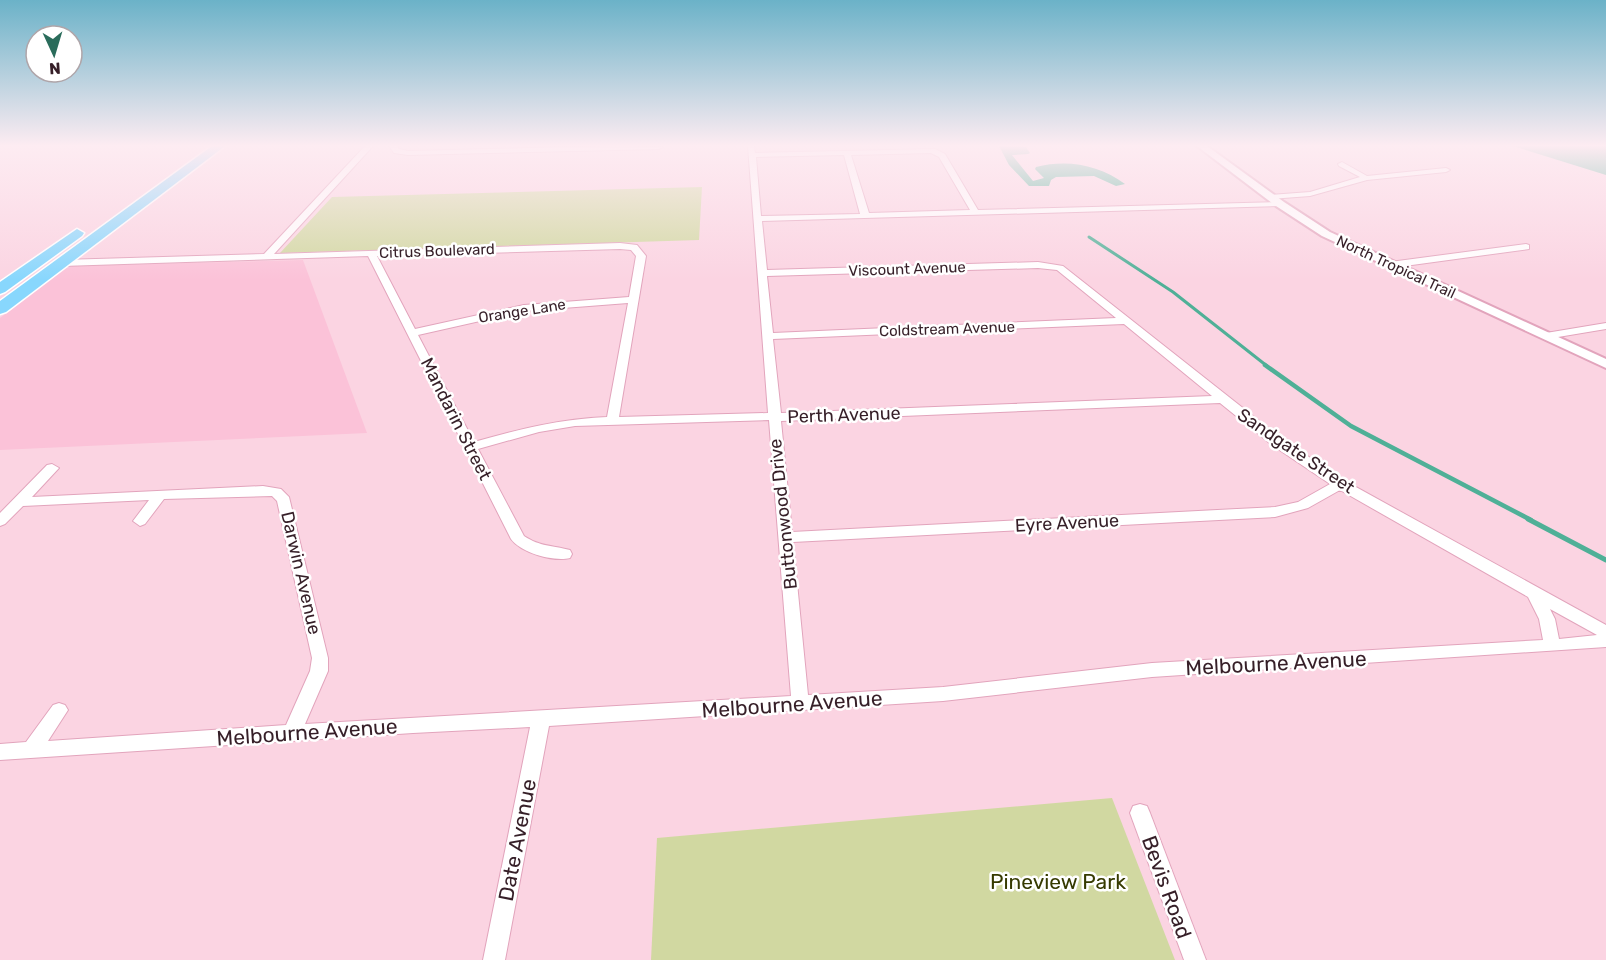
<svg xmlns="http://www.w3.org/2000/svg" width="1606" height="960" viewBox="0 0 1606 960" font-family="Rubik,sans-serif">
	<style>
		.built { fill: #fbc2d8 }
		.green { fill: #d1d8a1 }
		.water { fill: #4fb097 }
		.lines { fill: none; stroke-linecap: round; stroke-linejoin: round }
		.stream-far2 { stroke: #4fb097; stroke-width: 3 }
		.stream-far1 { stroke: #4fb097; stroke-width: 4.5 }
		.stream { stroke: #4fb097; stroke-width: 5 }
		.minor-casing { stroke: #e2a4bc; stroke-width: 2 }
		.tertiary-casing { stroke: #e2a4bc; stroke-width: 4 }
		.primary-casing { stroke: #fff; stroke-width: 3 }
		.minor { fill: #fff; fill-rule: evenodd }
		.tertiary { fill: #fff; fill-rule: evenodd }
		.primary { fill: #88d7fd; fill-rule: evenodd }
		.labels { text-anchor: middle; dominant-baseline: central; stroke-width: 5; stroke-linejoin: round; paint-order: stroke }
		.far-street-label { font-size: 15px; fill: #361f28; stroke: #fff }
		.street-label { font-size: 18px; fill: #361f28; stroke: #fff }
		.near-street-label { font-size: 21px; fill: #361f28; stroke: #fff }
		.near-park-label { font-size: 21px; fill: #363a00; stroke: #fff }
	</style>
	<rect width="100%" height="100%" fill="#fbd4e2"/>
	<path class="built" d="M 303,260 L 367,433 L 0,450 L 0,318 L 63,269 L 72,266 Z"/>
	<g class="green">
		<path d="M 702,187 L 699,240 L 280,253 L 332,197 Z"/>
		<path d="M 1112,798 L 1175,960 L 651,960 L 657,838 Z"/>
	</g>
	<g class="water">
		<path d="M 999,146 L 1026,147 L 1030,153 L 1028,154 L 1012,155 L 1033,181 L 1044,178 L 1035,169 L 1036,167 C 1068,159 1099,165 1125,184 L 1116,186 L 1094,176 L 1056,177 L 1051,180 L 1049,186 L 1029,186 L 1009,165 Z"/>
		<path d="M 1513,146 L 1606,146 L 1606,175 Z"/>
	</g>
	<g class="lines">
		<path class="stream-far2" d="M 1089,237 L 1173,292 L 1267,366"/>
		<path class="stream-far1" d="M 1265,365 L 1351,426 L 1531,520"/>
		<path class="stream" d="M 1528,519 L 1606,560"/>
		<defs>
			<g id="minor">
				<path d="M 365,146 L 373,146 L 274,254 L 620,243 L 637,245 L 646,256 L 619,417 L 768,413 L 748,146 L 754,146 L 755,153 L 935,149 L 945,154 L 978,210 L 1283,202 L 1283,206 L 1280,206 L 762,221 L 767,270 L 1038,262 L 1063,266 L 1282,439 L 1345,481 L 1606,625 L 1606,647 L 1152,677 L 943,701 L 549,726 L 505,960 L 483,960 L 530,727 L 413,733 L 0,760 L 0,744 L 26,742 L 53,705 L 59,703 L 65,705 L 68,710 L 48,741 L 286,725 L 310,671 L 312,658 L 277,501 L 272,496 L 164,499 L 145,524 L 140,526 L 133,521 L 149,500 L 23,506 L 5,524 L 0,526 L 0,513 L 47,465 L 52,464 L 59,468 L 32,497 L 263,486 L 281,489 L 289,497 L 328,658 L 328,671 L 305,724 L 791,696 L 769,420 L 575,426 L 539,432 L 478,449 L 524,536 C 541,547 551,545 570,550 L 572,554 L 570,558 C 554,562 521,553 511,539 L 368,256 L 62,266 L 57,263 L 62,260 L 264,254 ZM 931,153 L 939,157 L 970,210 L 869,213 L 851,155 ZM 844,155 L 860,214 L 761,216 L 756,157 ZM 620,249 L 631,250 L 636,256 L 629,297 L 524,305 L 415,329 L 377,256 ZM 1038,268 L 1057,270 L 1116,318 L 773,333 L 767,276 ZM 628,303 L 607,417 C 560,419 519,429 474,442 L 418,335 L 524,311 ZM 1124,324 L 1212,396 L 781,413 L 773,339 ZM 1220,403 L 1272,445 L 1330,484 L 1298,502 L 1275,507 L 792,532 L 781,421 ZM 1340,490 L 1528,597 L 1539,619 L 1543,640 L 1152,663 L 943,687 L 808,695 L 793,542 L 1275,517 L 1308,508 ZM 1550,609 L 1597,635 L 1559,639 L 1555,619 Z"/>
				<path d="M 389,146 L 397,146 L 399,149 L 408,151 L 614,146 L 663,147 L 659,149 L 408,155 L 394,153 Z"/>
				<path d="M 1342,162 L 1367,176 L 1446,168 L 1450,170 L 1446,172 L 1367,180 L 1310,196 L 1269,199 L 1265,197 L 1269,195 L 1310,192 L 1360,177 L 1339,166 L 1338,164 Z"/>
				<path d="M 1526,244 L 1529,245 L 1529,249 L 1390,268 L 1385,265 L 1390,262 Z"/>
				<path d="M 1606,323 L 1606,329 L 1546,339 L 1541,336 L 1546,333 Z"/>
				<path d="M 1140,804 L 1147,806 L 1150,813 L 1206,960 L 1184,960 L 1130,813 L 1133,806 Z"/>
			</g>
			<path id="tertiary" d="M 1197,146 L 1207,146 L 1284,202 L 1330,232 L 1606,359 L 1606,368 L 1322,236 L 1276,206 Z"/>
			<g id="primary">
				<path d="M 212,146 L 225,146 L 6,312 L 0,314 L 0,301 Z"/>
				<path d="M 77,229 L 84,233 L 82,236 L 5,292 L 0,294 L 0,282 Z"/>
			</g>
		</defs>
		<use href="#minor" class="minor-casing"/>
		<use href="#tertiary" class="tertiary-casing"/>
		<use href="#primary" class="primary-casing"/>
		<use href="#minor" class="minor"/>
		<use href="#tertiary" class="tertiary"/>
		<use href="#primary" class="primary"/>
	</g>
	<linearGradient id="sky" x2="0" y2="1"><stop stop-color="#6bb2c8"/><stop offset="0.52" stop-color="#fdecf2"/><stop offset="1" stop-color="#fdecf2" stop-opacity="0"/></linearGradient>
	<rect width="1606" height="280" fill="url(#sky)"/>
	<g class="labels">
		<g class="far-street-label">
			<text transform="translate(437 251) rotate(-2)">Citrus Boulevard</text>
			<text transform="translate(1396 267) rotate(25)">North Tropical Trail</text>
			<text transform="translate(907 269) rotate(-2)">Viscount Avenue</text>
			<text transform="translate(522 311) rotate(-9)">Orange Lane</text>
			<text transform="translate(947 329) rotate(-2)">Coldstream Avenue</text>
		</g>
		<g class="street-label">
			<text transform="translate(844 415) rotate(-2)">Perth Avenue</text>
			<text transform="translate(456 419) rotate(63)">Mandarin Street</text>
			<text transform="translate(1296 451) rotate(34)">Sandgate Street</text>
			<text transform="translate(783 514) rotate(-96)">Buttonwood Drive</text>
			<text transform="translate(1067 523) rotate(-3)">Eyre Avenue</text>
			<text transform="translate(301 573) rotate(77)">Darwin Avenue</text>
		</g>
		<g class="near-street-label">
			<text transform="translate(1276 663) rotate(-3)">Melbourne Avenue</text>
			<text transform="translate(792 704) rotate(-4)">Melbourne Avenue</text>
			<text transform="translate(307 732) rotate(-4)">Melbourne Avenue</text>
			<text transform="translate(517 840) rotate(-79)">Date Avenue</text>
			<text transform="translate(1167 887) rotate(70)">Bevis Road</text>
		</g>
		<g class="near-park-label">
			<text x="1058" y="881">Pineview Park</text>
		</g>
	</g>
	<g transform="translate(54 54) rotate(176)"><circle r="28" fill="#ffffff" stroke="#afa5a9" stroke-width="1.5"/>
	<path d="M0-4.5L10 22L0 15L-10 22Z" fill="#2a6c5b"/>
	<text y="-9" font-size="16" font-weight="bold" text-anchor="middle" fill="#361f28">N</text>
	</g>
</svg>
